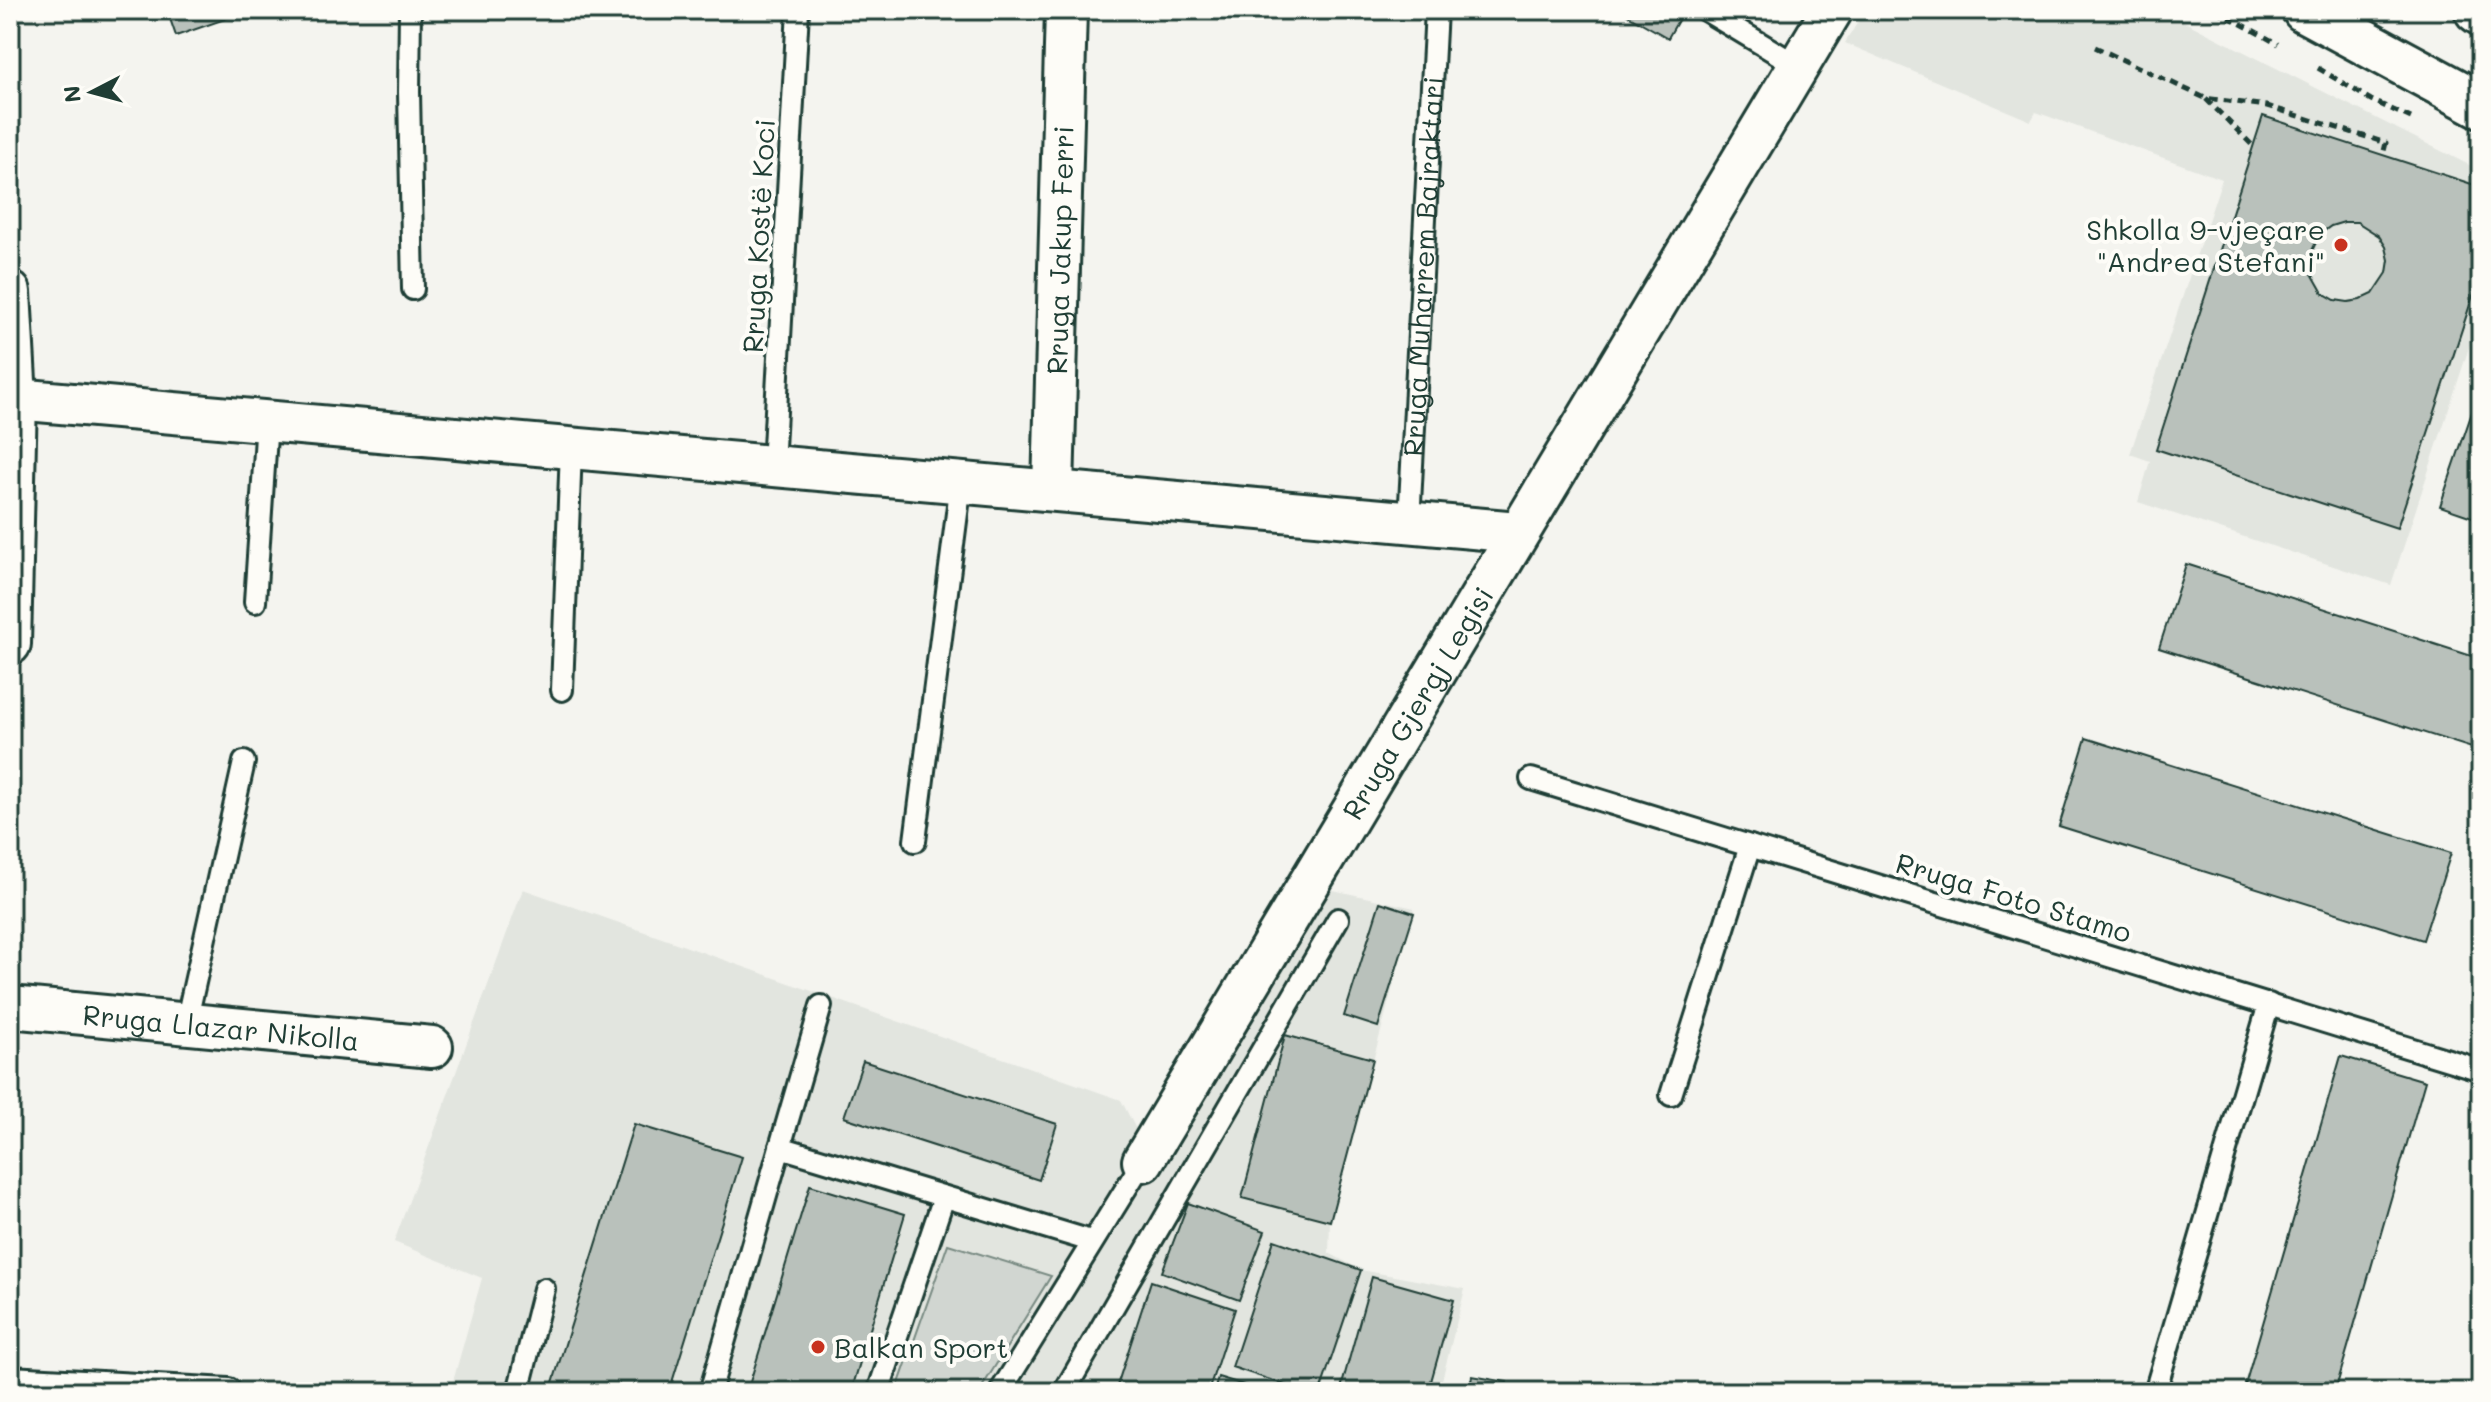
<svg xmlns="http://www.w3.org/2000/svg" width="2491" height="1402" viewBox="0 0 2491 1402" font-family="Mali,sans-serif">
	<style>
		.built { fill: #e2e5df }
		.green { fill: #d1d6d1; stroke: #788a82; stroke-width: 2 }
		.building { fill: #b9c1bb; stroke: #1f3d34; stroke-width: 2; fill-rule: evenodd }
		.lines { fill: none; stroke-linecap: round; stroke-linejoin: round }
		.service-casing { stroke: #1f3d34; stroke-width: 26 }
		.minor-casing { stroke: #1f3d34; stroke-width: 46 }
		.secondary-casing { stroke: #1f3d34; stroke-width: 50 }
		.trunk-casing { stroke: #1f3d34; stroke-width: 50 }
		.path { stroke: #1f3d34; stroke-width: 5; stroke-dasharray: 8 6; stroke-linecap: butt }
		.service { stroke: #fdfcf7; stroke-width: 20 }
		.minor { stroke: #fdfcf7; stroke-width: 40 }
		.secondary { stroke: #fdfcf7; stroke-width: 44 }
		.trunk { stroke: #fdfcf7; stroke-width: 44 }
		.poi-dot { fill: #c8321e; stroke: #fdfcf7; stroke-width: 3 }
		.labels { text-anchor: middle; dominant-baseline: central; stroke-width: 8; stroke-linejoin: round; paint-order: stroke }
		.poi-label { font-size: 28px; fill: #1f3d34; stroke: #fdfcf7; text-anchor: end }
		.street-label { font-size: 28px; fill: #1f3d34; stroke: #fdfcf7 }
	</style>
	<rect width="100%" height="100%" fill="#f4f4ef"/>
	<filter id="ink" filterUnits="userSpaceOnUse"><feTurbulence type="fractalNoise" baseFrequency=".0125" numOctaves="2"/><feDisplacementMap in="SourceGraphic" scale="16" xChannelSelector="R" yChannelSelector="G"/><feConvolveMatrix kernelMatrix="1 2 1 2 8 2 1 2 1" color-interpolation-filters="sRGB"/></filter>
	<g filter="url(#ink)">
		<g class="built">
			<path d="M 1865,10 L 2161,10 L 2481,171 L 2481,311 L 2391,585 L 2138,502 L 2150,461 L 2130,454 L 2222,179 L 2036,112 L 2031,121 L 1845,43 Z"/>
			<path d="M 1324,888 L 1414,908 L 1330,1221 L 1329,1253 L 1361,1270 L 1465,1289 L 1439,1392 L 450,1392 L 482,1278 L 394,1242 L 523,889 L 1121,1100 L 1138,1133 Z"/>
		</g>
		<path class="green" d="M 948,1244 L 1051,1276 L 979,1392 L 896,1392 Z"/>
		<g class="building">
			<path d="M 167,10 L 225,10 L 228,18 L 176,36 Z"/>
			<path d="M 1619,10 L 1684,10 L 1668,38 Z"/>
			<path d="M 2263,116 L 2481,187 L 2481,271 L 2397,528 L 2156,449 ZM 2344,222 L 2357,222 L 2379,236 L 2386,247 L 2389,260 L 2387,273 L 2373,294 L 2360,300 L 2348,302 L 2335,300 L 2323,293 L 2310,270 L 2309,257 L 2320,234 L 2331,226 Z"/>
			<path d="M 2481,386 L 2481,520 L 2440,506 Z"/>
			<path d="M 2186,564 L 2481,659 L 2481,751 L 2159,648 Z"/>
			<path d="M 2086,738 L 2451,853 L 2423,940 L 2059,826 Z"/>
			<path d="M 1380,902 L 1414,913 L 1378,1027 L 1344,1016 Z"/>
			<path d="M 1285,1035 L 1373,1059 L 1330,1221 L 1242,1198 Z"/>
			<path d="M 2341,1056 L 2425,1081 L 2335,1392 L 2243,1392 Z"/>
			<path d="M 863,1061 L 1057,1124 L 1039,1180 L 844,1117 Z"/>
			<path d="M 634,1124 L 742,1157 L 669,1392 L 550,1392 Z"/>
			<path d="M 810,1185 L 905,1214 L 851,1392 L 747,1392 Z"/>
			<path d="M 1188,1203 L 1265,1231 L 1239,1300 L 1162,1272 Z"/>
			<path d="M 1274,1240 L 1361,1270 L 1320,1392 L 1306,1392 L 1232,1367 Z"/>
			<path d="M 1372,1277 L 1454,1300 L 1428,1392 L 1340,1392 Z"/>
			<path d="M 1151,1281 L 1235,1309 L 1208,1392 L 1115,1392 Z"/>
			<path d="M 1472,1376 L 1507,1382 L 1505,1392 L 1469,1392 Z"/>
			<path d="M 1218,1377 L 1267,1392 L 1214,1392 Z"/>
		</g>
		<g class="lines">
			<defs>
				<g id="service">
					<path d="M 410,10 L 409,92 L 413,289"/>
					<path d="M 1705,10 L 1798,66"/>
					<path d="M 773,466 L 798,10"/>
					<path id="s1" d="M 1409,522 L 1436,10"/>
					<path d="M 255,602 L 267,421"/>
					<path d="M 562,690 L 571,448"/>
					<path d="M 1531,779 L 2481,1070"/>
					<path d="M 915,841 L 961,482"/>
					<path d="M 186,1023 L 244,762"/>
					<path d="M 1671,1095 L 1750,846"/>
					<path d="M 780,1147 L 821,1006"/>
					<path d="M 10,1377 L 229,1389"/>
					<path d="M 518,1392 L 544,1289"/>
					<path d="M 710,1392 L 780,1147 L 1091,1241"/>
					<path d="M 878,1392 L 944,1197"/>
					<path d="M 1000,1392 L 1143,1161"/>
					<path d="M 1064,1392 L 1338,919"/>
					<path d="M 2155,1392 L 2269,1004"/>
				</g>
				<g id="minor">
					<path d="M 10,292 L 16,399 L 10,644"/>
					<path d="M 16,399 L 1518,532"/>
					<path id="s2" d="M 1053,490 L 1066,10"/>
					<path id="s3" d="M 10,1007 L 432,1047"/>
					<path id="s4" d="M 1143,1161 L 1832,10"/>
				</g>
				<path id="secondary" d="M 2305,10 L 2481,105"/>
				<path id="trunk" d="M 2477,10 L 2481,13"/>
			</defs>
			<use href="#service" class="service-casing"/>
			<use href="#minor" class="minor-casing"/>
			<use href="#secondary" class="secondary-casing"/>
			<use href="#trunk" class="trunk-casing"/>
			<g class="path">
				<path d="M 2216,10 L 2278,44"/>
				<path d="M 2095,47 L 2205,98 L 2267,106 L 2386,143 L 2383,155"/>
				<path d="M 2318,68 L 2371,100 L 2411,118"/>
				<path d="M 2206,99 L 2253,146"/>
			</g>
			<use href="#service" class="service"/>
			<use href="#minor" class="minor"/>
			<use href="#secondary" class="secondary"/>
			<use href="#trunk" class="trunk"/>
		</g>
	</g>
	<g class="poi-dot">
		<circle cx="2341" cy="245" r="8"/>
		<circle cx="818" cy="1347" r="8"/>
	</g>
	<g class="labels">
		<g class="poi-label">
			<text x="2325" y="229">Shkolla 9-vjeçare<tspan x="2325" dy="32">"Andrea Stefani"</tspan></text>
			<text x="834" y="1347" text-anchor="start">Balkan Sport</text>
		</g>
		<g class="street-label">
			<text transform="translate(758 236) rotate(-87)">Rruga Kostë Koci</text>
			<text stroke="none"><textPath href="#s2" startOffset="240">Rruga Jakup Ferri</textPath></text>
			<text stroke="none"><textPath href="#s1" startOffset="256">Rruga Muharrem Bajraktari</textPath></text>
			<text stroke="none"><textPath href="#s4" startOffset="534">Rruga Gjergj Legisi</textPath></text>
			<text transform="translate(2014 897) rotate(17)">Rruga Foto Stamo</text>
			<text stroke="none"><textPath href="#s3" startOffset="212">Rruga Llazar Nikolla</textPath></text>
		</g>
	</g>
	<rect width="2491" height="1402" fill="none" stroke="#fdfcf7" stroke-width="40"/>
	<rect x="20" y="20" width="2451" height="1362" fill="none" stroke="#1f3d34" stroke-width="3" filter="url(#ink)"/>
	<g transform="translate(92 92) rotate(264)" stroke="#fdfcf7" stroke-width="6" paint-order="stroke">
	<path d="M0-6L14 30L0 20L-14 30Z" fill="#1f3d34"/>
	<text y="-12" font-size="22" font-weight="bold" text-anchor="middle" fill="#1f3d34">N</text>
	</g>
</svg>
